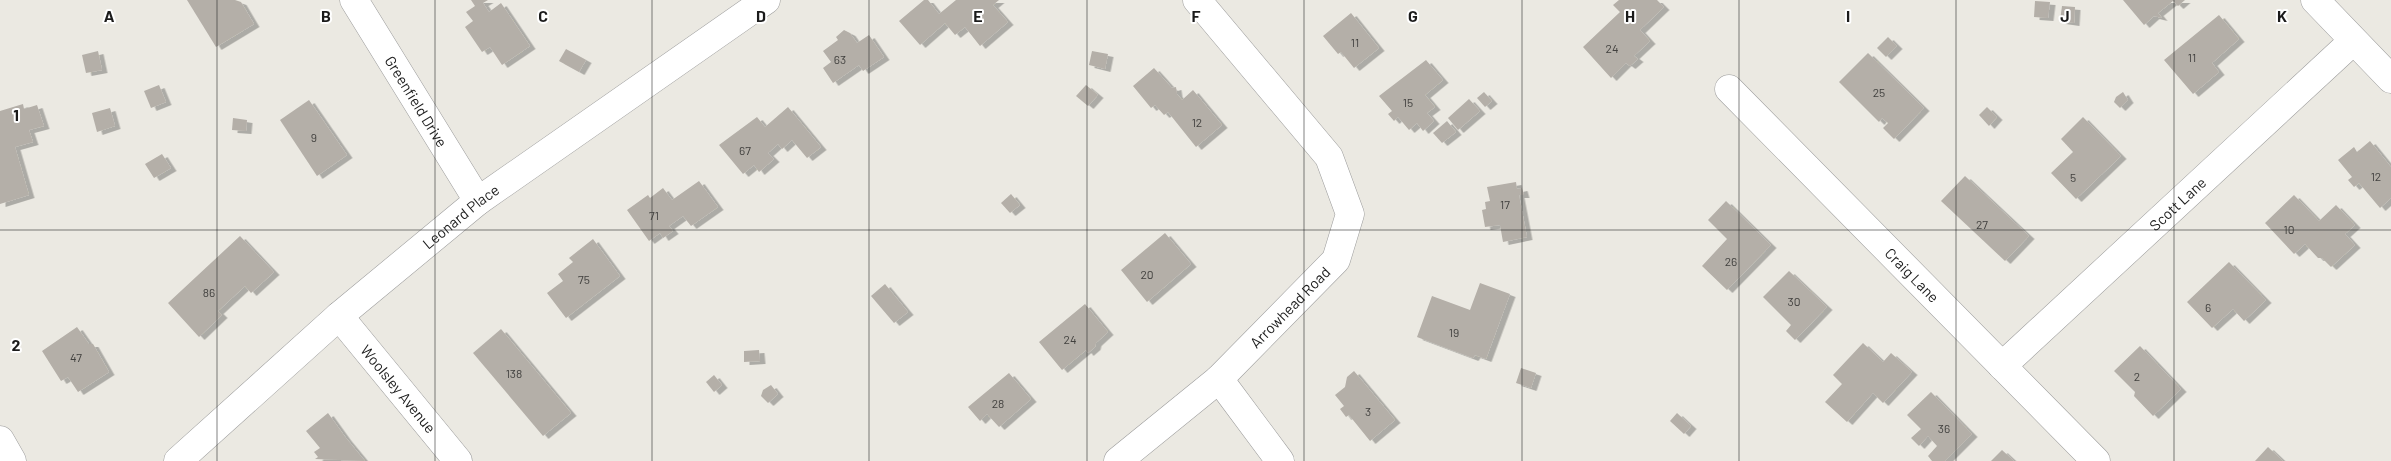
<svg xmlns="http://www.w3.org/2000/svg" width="2391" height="461" viewBox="0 0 2391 461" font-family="Barlow,sans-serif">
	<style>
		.building { fill: #b4afa8; filter: url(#shadow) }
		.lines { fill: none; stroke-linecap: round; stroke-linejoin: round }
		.minor-casing { stroke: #9c9c9c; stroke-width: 29 }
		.minor { stroke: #fff; stroke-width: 28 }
		.grid { fill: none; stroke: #1b1b1b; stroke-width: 1; stroke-opacity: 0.55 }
		.labels { text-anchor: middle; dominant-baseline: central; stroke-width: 4; stroke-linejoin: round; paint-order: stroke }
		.number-label { font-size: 12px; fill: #41403e }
		.street-label { font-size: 15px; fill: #1b1b1b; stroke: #fff }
		.grid-label { font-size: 16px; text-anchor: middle; font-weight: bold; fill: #1b1b1b; stroke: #fff; stroke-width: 4; stroke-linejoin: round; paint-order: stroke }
	</style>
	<defs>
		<filter id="shadow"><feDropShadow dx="5.5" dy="3" stdDeviation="0" flood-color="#0004"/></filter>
	</defs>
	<rect width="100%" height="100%" fill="#ebe9e2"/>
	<g class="building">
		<path d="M 187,0 L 235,0 L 241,2 L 254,24 L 216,47 Z"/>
		<path d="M 471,0 L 488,0 L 483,3 L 489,12 L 501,3 L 530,46 L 502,65 L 490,47 L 482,52 L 465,27 L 473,21 L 466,12 L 475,6 Z"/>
		<path d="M 924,0 L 928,0 L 939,14 L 956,0 L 999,0 L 993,5 L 1008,22 L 980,46 L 965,27 L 955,35 L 945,23 L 920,45 L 899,21 Z"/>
		<path d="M 1619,0 L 1657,0 L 1664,7 L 1640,30 L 1650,41 L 1634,56 L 1638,59 L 1630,66 L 1626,63 L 1611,78 L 1583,47 L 1620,12 L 1613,5 Z"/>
		<path d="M 2123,0 L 2185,0 L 2178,6 L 2173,1 L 2158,13 L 2162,18 L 2154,16 L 2144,25 Z"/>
		<path d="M 2035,1 L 2050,2 L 2048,18 L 2034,17 Z"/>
		<path d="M 2062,6 L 2075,7 L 2074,23 L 2060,21 Z"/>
		<path d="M 1351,13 L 1379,48 L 1354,68 L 1341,52 L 1338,54 L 1323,36 Z"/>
		<path d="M 2219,15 L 2239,39 L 2212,63 L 2219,72 L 2193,94 L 2164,60 Z"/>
		<path d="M 844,30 L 850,33 L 857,43 L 869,35 L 884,57 L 863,71 L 859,65 L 833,83 L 823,68 L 831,62 L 823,51 L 838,40 L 836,37 Z"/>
		<path d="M 1888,37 L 1897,46 L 1886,57 L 1877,48 Z"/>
		<path d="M 566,49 L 586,60 L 579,72 L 559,61 Z"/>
		<path d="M 98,51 L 102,70 L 86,73 L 82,55 Z"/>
		<path d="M 1092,51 L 1108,54 L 1105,69 L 1089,65 Z"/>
		<path d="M 1868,53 L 1924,108 L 1894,139 L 1883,128 L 1888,123 L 1882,118 L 1879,122 L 1839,82 Z"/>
		<path d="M 1426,60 L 1443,80 L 1425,95 L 1435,107 L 1427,113 L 1434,121 L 1423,131 L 1417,123 L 1409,130 L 1398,117 L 1394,121 L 1388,114 L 1392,111 L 1379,96 Z"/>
		<path d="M 1154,68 L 1172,88 L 1176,87 L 1177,94 L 1182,100 L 1193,90 L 1222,125 L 1196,147 L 1168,112 L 1164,115 L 1155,105 L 1151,108 L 1133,86 Z"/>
		<path d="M 159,85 L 166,102 L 151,108 L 144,91 Z"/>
		<path d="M 1086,85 L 1098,95 L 1088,106 L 1076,96 Z"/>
		<path d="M 1484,92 L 1492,101 L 1485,107 L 1477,98 Z"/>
		<path d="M 2123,92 L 2128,100 L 2120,108 L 2114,102 L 2116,97 Z"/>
		<path d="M 1469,99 L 1480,111 L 1458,130 L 1448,118 Z"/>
		<path d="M 309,100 L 347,155 L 317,176 L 280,120 Z"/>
		<path d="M 23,104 L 24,109 L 37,105 L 44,126 L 29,130 L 33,142 L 15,147 L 29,195 L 0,204 L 0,111 Z"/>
		<path d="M 788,107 L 821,147 L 807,158 L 792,140 L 782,149 L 778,144 L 768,153 L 774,159 L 759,172 L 754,165 L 743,174 L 719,145 L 757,117 L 765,127 Z"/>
		<path d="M 1987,107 L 1997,117 L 1989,126 L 1979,115 Z"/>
		<path d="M 110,108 L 115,126 L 97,132 L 92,113 Z"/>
		<path d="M 2083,117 L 2121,156 L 2076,199 L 2051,173 L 2073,152 L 2061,139 Z"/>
		<path d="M 233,118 L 247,120 L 246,131 L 232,130 Z"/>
		<path d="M 1447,121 L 1456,132 L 1442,143 L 1433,133 Z"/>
		<path d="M 2370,141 L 2391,167 L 2391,198 L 2380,208 L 2359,183 L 2354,187 L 2348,180 L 2352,177 L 2338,160 L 2354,147 L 2357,152 Z"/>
		<path d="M 162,154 L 171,168 L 154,178 L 145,164 Z"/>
		<path d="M 1965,176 L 2029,236 L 2005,261 L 1941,201 Z"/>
		<path d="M 699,181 L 718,207 L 691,226 L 683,216 L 669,226 L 673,231 L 663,238 L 660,233 L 649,241 L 627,210 L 648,195 L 650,198 L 663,188 L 672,200 Z"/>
		<path d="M 1516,182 L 1517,189 L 1522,188 L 1524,195 L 1519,195 L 1527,237 L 1503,242 L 1500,225 L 1485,227 L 1482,210 L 1486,209 L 1485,202 L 1490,201 L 1487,187 Z"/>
		<path d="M 1011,194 L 1020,205 L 1010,213 L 1001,203 Z"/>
		<path d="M 2294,195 L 2319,221 L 2336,205 L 2355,225 L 2345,234 L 2355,245 L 2331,267 L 2322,258 L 2318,258 L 2305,244 L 2294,254 L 2265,223 Z"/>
		<path d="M 1726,201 L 1771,245 L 1727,290 L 1702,266 L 1727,239 L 1708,220 Z"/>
		<path d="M 1165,233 L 1191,264 L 1147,302 L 1121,270 Z"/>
		<path d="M 240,236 L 274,272 L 251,293 L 245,286 L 218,311 L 222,315 L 199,337 L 168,303 Z"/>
		<path d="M 593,239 L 620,276 L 566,318 L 547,293 L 563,281 L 558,274 L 573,262 L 569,258 Z"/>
		<path d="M 2229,262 L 2266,300 L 2244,321 L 2233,309 L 2212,328 L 2187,302 Z"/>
		<path d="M 1789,271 L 1827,307 L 1795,340 L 1786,331 L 1791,325 L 1763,297 Z"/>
		<path d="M 1480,283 L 1510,294 L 1486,359 L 1475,355 L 1473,358 L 1417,337 L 1432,296 L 1470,310 Z"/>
		<path d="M 885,284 L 908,312 L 894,323 L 871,296 Z"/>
		<path d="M 1085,304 L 1108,332 L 1096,343 L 1095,347 L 1088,353 L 1086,350 L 1062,370 L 1039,342 Z"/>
		<path d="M 77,327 L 89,344 L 93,344 L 109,372 L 78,392 L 68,377 L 61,381 L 42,351 Z"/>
		<path d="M 501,329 L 571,413 L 543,436 L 473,353 Z"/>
		<path d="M 1863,343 L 1883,362 L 1891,353 L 1912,372 L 1883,403 L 1873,393 L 1847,422 L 1825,402 L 1842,384 L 1833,375 Z"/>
		<path d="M 2140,346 L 2181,389 L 2153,416 L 2134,396 L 2135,392 L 2114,371 Z"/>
		<path d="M 759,350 L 760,361 L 744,362 L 744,351 Z"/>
		<path d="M 1521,368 L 1536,373 L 1531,388 L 1516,383 Z"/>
		<path d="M 1354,371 L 1395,420 L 1370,441 L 1349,415 L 1346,417 L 1340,409 L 1344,406 L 1335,395 L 1345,387 L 1347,377 Z"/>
		<path d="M 1009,373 L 1031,399 L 999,427 L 987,414 L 980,421 L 968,407 Z"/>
		<path d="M 714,375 L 722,385 L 714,392 L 706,382 Z"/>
		<path d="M 771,385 L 778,394 L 768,403 L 761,396 L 763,390 Z"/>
		<path d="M 1931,392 L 1972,434 L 1945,461 L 1932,461 L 1928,456 L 1937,446 L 1928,436 L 1919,446 L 1911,438 L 1921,429 L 1907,415 Z"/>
		<path d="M 328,413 L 346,438 L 365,461 L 315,459 L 318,457 L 314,452 L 320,448 L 306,431 Z"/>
		<path d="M 1677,413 L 1691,426 L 1684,434 L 1670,421 Z"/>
		<path d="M 2268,447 L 2283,461 L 2255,461 Z"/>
		<path d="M 2002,450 L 2014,461 L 1991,461 Z"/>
	</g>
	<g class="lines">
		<defs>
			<g id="minor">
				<path id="s1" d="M 354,0 L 478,201"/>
				<path d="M 2315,0 L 2391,79"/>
				<path id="s2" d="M 1729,89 L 2096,461"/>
				<path id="s3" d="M 339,316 L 458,461"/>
				<path id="s4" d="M 2002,366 L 2353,41"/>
				<path d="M 1219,379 L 1280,461"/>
				<path d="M 0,440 L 12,461"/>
				<path id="s5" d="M 178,461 L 339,316 L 478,201 L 766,0"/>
				<path id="s6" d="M 1118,461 L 1219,379 L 1336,260 L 1350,214 L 1329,157 L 1197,0"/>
			</g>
		</defs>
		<use href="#minor" class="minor-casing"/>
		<use href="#minor" class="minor"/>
	</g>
	<path class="grid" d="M 217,0 L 217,461M 435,0 L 435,461M 652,0 L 652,461M 869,0 L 869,461M 1087,0 L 1087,461M 1304,0 L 1304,461M 1522,0 L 1522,461M 1739,0 L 1739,461M 1956,0 L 1956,461M 2174,0 L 2174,461M 0,230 L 2391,230"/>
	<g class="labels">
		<g class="number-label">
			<text x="1355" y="42">11</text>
			<text x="1612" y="48">24</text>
			<text x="2192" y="57">11</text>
			<text x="840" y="59">63</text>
			<text x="1879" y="92">25</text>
			<text x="1408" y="102">15</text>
			<text x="1197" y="122">12</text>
			<text x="314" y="137">9</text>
			<text x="745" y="150">67</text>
			<text x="2376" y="176">12</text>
			<text x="2073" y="177">5</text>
			<text x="1505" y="204">17</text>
			<text x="654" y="215">71</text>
			<text x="1982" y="224">27</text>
			<text x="2289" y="229">10</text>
			<text x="1731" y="261">26</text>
			<text x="1147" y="274">20</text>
			<text x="584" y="279">75</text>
			<text x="209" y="292">86</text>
			<text x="1794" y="301">30</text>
			<text x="2208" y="307">6</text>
			<text x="1454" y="332">19</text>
			<text x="1070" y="339">24</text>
			<text x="76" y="357">47</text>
			<text x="514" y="373">138</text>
			<text x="2137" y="376">2</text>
			<text x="998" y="403">28</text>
			<text x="1368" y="411">3</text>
			<text x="1944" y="428">36</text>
		</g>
		<g class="street-label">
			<text stroke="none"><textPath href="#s1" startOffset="119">Greenfield Drive</textPath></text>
			<text stroke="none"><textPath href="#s4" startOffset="239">Scott Lane</textPath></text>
			<text stroke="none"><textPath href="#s5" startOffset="374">Leonard Place</textPath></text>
			<text stroke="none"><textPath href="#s2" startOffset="261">Craig Lane</textPath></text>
			<text stroke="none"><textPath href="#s6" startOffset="231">Arrowhead Road</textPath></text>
			<text stroke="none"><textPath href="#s3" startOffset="94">Woolsley Avenue</textPath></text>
		</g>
	</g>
	<g class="grid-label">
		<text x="109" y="22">A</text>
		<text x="326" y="22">B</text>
		<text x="543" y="22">C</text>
		<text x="761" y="22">D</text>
		<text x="978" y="22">E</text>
		<text x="1196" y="22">F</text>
		<text x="1413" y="22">G</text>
		<text x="1630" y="22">H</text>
		<text x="1848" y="22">I</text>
		<text x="2065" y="22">J</text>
		<text x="2282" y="22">K</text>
		<text x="16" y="121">1</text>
		<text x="16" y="351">2</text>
	</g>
</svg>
